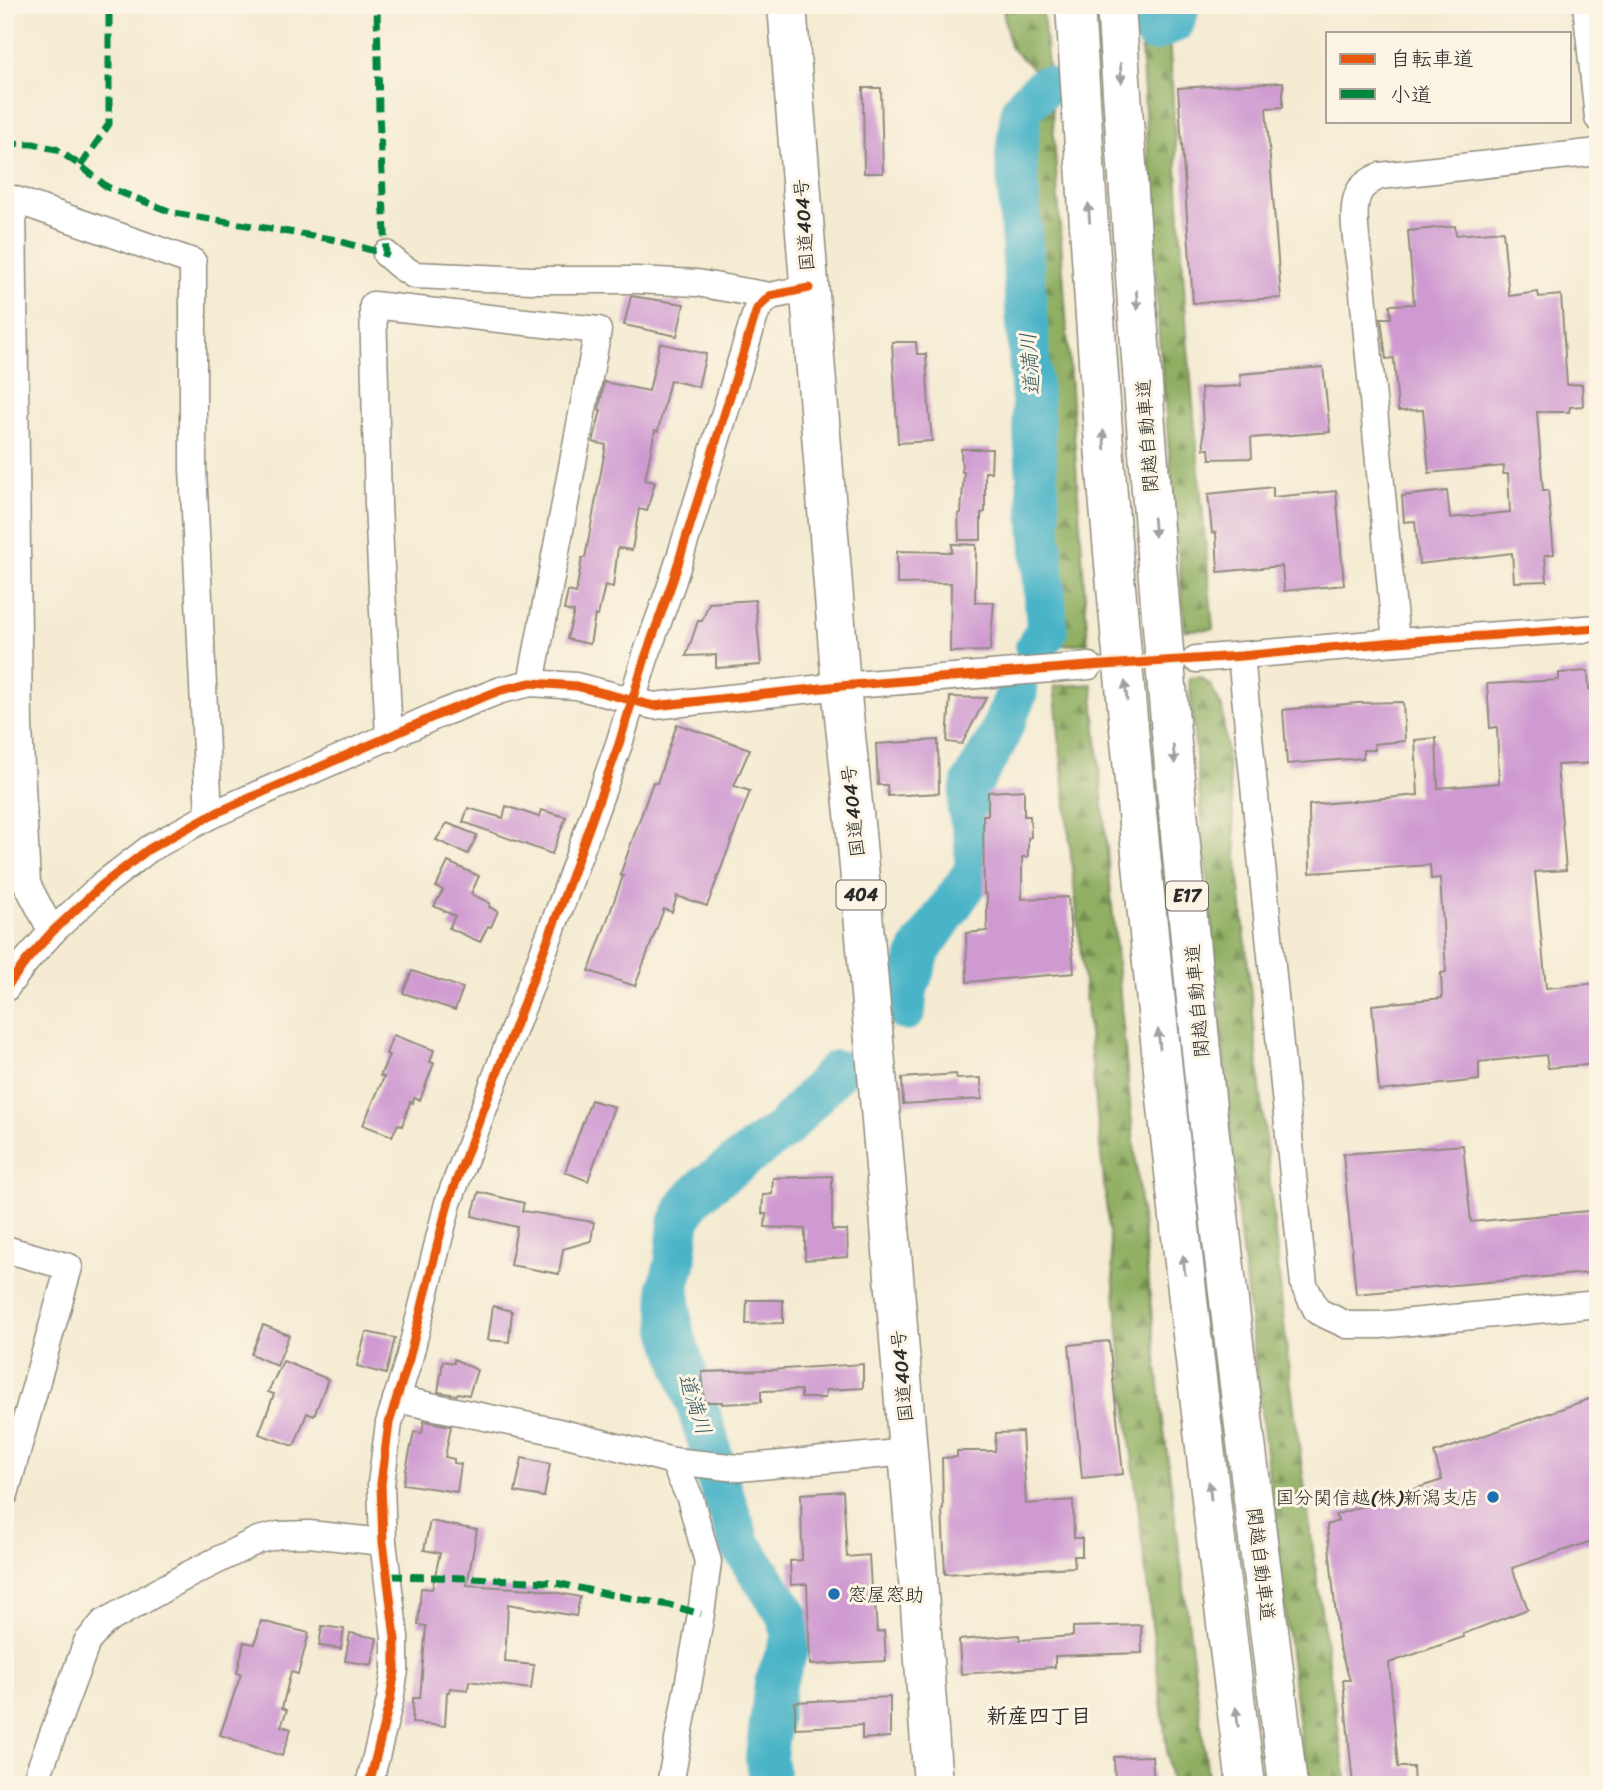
<svg xmlns="http://www.w3.org/2000/svg" width="1603" height="1790" viewBox="0 0 1603 1790" font-family="Sriracha,'Klee One',sans-serif">
	<style>
		.forest { fill: url(#forest-firs); stroke: #5e6d46; stroke-width: 2 }
		.lines { fill: none; stroke-linecap: round; stroke-linejoin: round }
		.river { stroke: #49b4c7; stroke-width: 42 }
		.building { fill: #cf9ad1 }
		.minor-casing { stroke: #908b7e; stroke-width: 29 }
		.highway-casing { stroke: #908b7e; stroke-width: 41 }
		.minor { stroke: #fff; stroke-width: 26 }
		.highway { stroke: #fff; stroke-width: 38 }
		.quiet { stroke: #00873e; stroke-width: 7; stroke-dasharray: 14 7; stroke-linecap: butt }
		.cycleway-casing { stroke: #fcf5e5; stroke-width: 13 }
		.cycleway { stroke: #e8590c; stroke-width: 9 }
		.oneway { fill: #a0a0a0 }
		.poi-dot { fill: #1f6fb2; stroke: #fcf5e5; stroke-width: 2.5 }
		.labels { text-anchor: middle; dominant-baseline: central; stroke-width: 6; stroke-linejoin: round; paint-order: stroke }
		.shield { fill: #fcf5e5; stroke: #6a6863; stroke-width: 2 }
		.shield-label { font-size: 18px; font-weight: bold; fill: #2b2b2b }
		.street-label { font-size: 19px; fill: #2b2b2b; stroke: #fcf5e5 }
		.poi-label { font-size: 19px; fill: #2b2b2b; stroke: #fcf5e5; text-anchor: end }
		.water-label { font-size: 21px; font-style: italic; fill: #365b62; stroke: #fcf5e5 }
		.neighbourhood-label { font-size: 21px; font-weight: bold; fill: #2b2b2b; stroke: #fcf5e5 }
	</style>
	<defs>
		<pattern id="forest-firs" width="22" height="20" patternUnits="userSpaceOnUse" patternTransform="scale(1.75)"><rect width="22" height="20" fill="#90af62"/><path d="M5 1l3.5 6h-7zM16 11l3.5 6h-7z" fill="#768f51"/></pattern>
	</defs>
	<rect width="100%" height="100%" fill="#fcf5e5"/>
	<filter id="ink" filterUnits="userSpaceOnUse"><feTurbulence type="fractalNoise" baseFrequency=".0143" numOctaves="2"/><feDisplacementMap in="SourceGraphic" scale="14" xChannelSelector="R" yChannelSelector="G"/><feConvolveMatrix kernelMatrix="1 2 1 2 8 2 1 2 1" color-interpolation-filters="sRGB"/></filter>
	<filter id="wash" filterUnits="userSpaceOnUse"><feTurbulence type="fractalNoise" baseFrequency=".00686" numOctaves="4" result="noise"/><feDisplacementMap in="SourceGraphic" scale="28" xChannelSelector="R" yChannelSelector="G"/><feGaussianBlur stdDeviation="1.57" result="paint"/><feColorMatrix in="noise" values="0 0 0 0 0 0 0 0 0 0 0 0 0 0 0 0 0 1.4 0 .05"/><feComposite in="paint" operator="in"/></filter>
	<g filter="url(#wash)">
		<rect width="100%" height="100%" fill="#f4ebd2"/>
		<g class="forest">
			<path d="M 1003,5 L 1042,5 L 1048,66 L 1033,69 L 1010,47 L 1004,16 Z"/>
			<path d="M 1137,5 L 1165,5 L 1165,18 L 1138,32 Z"/>
			<path d="M 1169,35 L 1187,336 L 1213,629 L 1185,630 L 1159,337 L 1141,45 L 1156,42 Z"/>
			<path d="M 1051,93 L 1088,643 L 1053,646 L 1020,156 L 1027,111 L 1035,101 Z"/>
			<path d="M 1200,677 L 1211,686 L 1222,708 L 1288,1363 L 1328,1661 L 1347,1785 L 1306,1785 L 1239,1226 L 1189,678 Z"/>
			<path d="M 1092,684 L 1130,1104 L 1162,1414 L 1209,1785 L 1171,1785 L 1128,1422 L 1054,686 Z"/>
		</g>
		<g class="lines">
			<g class="river">
				<path d="M 1153,31 L 1174,22 L 1178,10 L 1178,5"/>
				<path d="M 1036,648 L 1047,630 L 1016,156 L 1021,111 L 1029,100 L 1044,87"/>
				<path d="M 905,1010 L 907,989 L 921,949 L 975,871 L 975,837 L 968,809 L 972,783 L 997,740 L 1017,692"/>
				<path d="M 770,1785 L 766,1757 L 775,1684 L 792,1638 L 788,1616 L 740,1544 L 716,1475 L 708,1440 L 672,1329 L 669,1285 L 675,1264 L 679,1223 L 689,1202 L 707,1185 L 785,1128 L 837,1071"/>
			</g>
		</g>
		<g id="blocks">
			<g class="building">
				<path d="M 1283,82 L 1283,107 L 1266,108 L 1281,298 L 1193,303 L 1178,88 Z"/>
				<path d="M 863,88 L 881,88 L 883,173 L 864,173 Z"/>
				<path d="M 1455,226 L 1456,235 L 1503,231 L 1509,296 L 1538,292 L 1539,297 L 1561,295 L 1567,385 L 1582,384 L 1583,406 L 1570,407 L 1569,412 L 1537,412 L 1543,490 L 1548,490 L 1554,554 L 1545,555 L 1547,581 L 1514,582 L 1512,553 L 1419,564 L 1415,521 L 1404,522 L 1402,496 L 1447,491 L 1450,518 L 1510,512 L 1508,474 L 1503,474 L 1504,466 L 1429,473 L 1423,410 L 1398,411 L 1394,358 L 1386,359 L 1381,318 L 1391,318 L 1390,305 L 1414,304 L 1408,231 Z"/>
				<path d="M 631,296 L 684,304 L 677,336 L 624,325 Z"/>
				<path d="M 892,342 L 916,342 L 917,354 L 926,354 L 929,409 L 932,441 L 898,443 Z"/>
				<path d="M 660,343 L 706,354 L 698,387 L 670,380 L 658,431 L 655,430 L 645,480 L 655,482 L 647,511 L 639,509 L 632,550 L 618,548 L 613,587 L 605,585 L 598,616 L 595,615 L 590,644 L 567,639 L 574,612 L 564,610 L 568,591 L 576,593 L 582,558 L 585,558 L 606,445 L 593,442 L 601,410 L 599,410 L 604,382 L 649,391 Z"/>
				<path d="M 1323,367 L 1330,432 L 1251,438 L 1252,458 L 1210,459 L 1209,449 L 1204,449 L 1201,388 L 1241,386 L 1240,374 Z"/>
				<path d="M 961,449 L 992,449 L 991,472 L 985,472 L 985,512 L 981,513 L 981,540 L 959,540 L 958,514 L 961,513 L 964,472 L 962,472 Z"/>
				<path d="M 1273,487 L 1273,497 L 1336,491 L 1344,585 L 1284,591 L 1282,566 L 1218,572 L 1216,532 L 1212,533 L 1208,494 Z"/>
				<path d="M 952,544 L 976,545 L 975,602 L 994,602 L 990,651 L 950,652 L 951,583 L 897,584 L 897,551 L 952,552 Z"/>
				<path d="M 755,600 L 761,665 L 716,668 L 716,655 L 686,656 L 698,621 L 702,621 L 709,603 Z"/>
				<path d="M 1588,671 L 1589,689 L 1596,689 L 1598,763 L 1557,765 L 1566,870 L 1535,872 L 1546,988 L 1598,983 L 1598,1064 L 1548,1068 L 1546,1055 L 1479,1062 L 1479,1080 L 1379,1091 L 1372,1005 L 1442,998 L 1441,973 L 1446,972 L 1440,878 L 1431,879 L 1430,865 L 1310,873 L 1309,805 L 1418,795 L 1415,740 L 1436,738 L 1438,788 L 1499,783 L 1497,727 L 1490,728 L 1487,684 L 1559,680 L 1559,673 Z"/>
				<path d="M 950,697 L 986,698 L 962,744 L 947,742 Z"/>
				<path d="M 1403,702 L 1405,741 L 1374,744 L 1375,750 L 1363,750 L 1363,758 L 1287,764 L 1283,710 L 1357,703 Z"/>
				<path d="M 677,724 L 750,749 L 734,786 L 750,791 L 707,906 L 677,896 L 672,912 L 664,909 L 635,986 L 589,971 L 623,876 L 620,875 L 653,782 L 657,783 Z"/>
				<path d="M 938,740 L 939,793 L 888,796 L 887,785 L 878,785 L 876,744 Z"/>
				<path d="M 1024,790 L 1024,816 L 1030,816 L 1031,837 L 1028,838 L 1028,857 L 1022,857 L 1022,899 L 1068,897 L 1074,973 L 967,982 L 966,933 L 987,931 L 987,894 L 984,894 L 983,815 L 988,815 L 988,792 Z"/>
				<path d="M 506,806 L 539,817 L 541,810 L 566,817 L 552,854 L 463,822 L 468,808 L 503,818 Z"/>
				<path d="M 447,823 L 477,835 L 468,854 L 436,840 Z"/>
				<path d="M 448,862 L 479,876 L 471,894 L 490,903 L 489,907 L 498,911 L 491,927 L 488,926 L 480,942 L 449,928 L 455,916 L 434,906 L 443,890 L 436,887 Z"/>
				<path d="M 412,971 L 463,988 L 455,1010 L 403,993 Z"/>
				<path d="M 393,1035 L 434,1050 L 430,1062 L 434,1063 L 420,1100 L 414,1098 L 413,1103 L 410,1102 L 402,1126 L 398,1124 L 392,1136 L 363,1125 L 384,1077 L 380,1076 L 389,1055 L 386,1054 Z"/>
				<path d="M 956,1074 L 957,1079 L 981,1078 L 982,1099 L 903,1104 L 902,1078 Z"/>
				<path d="M 591,1100 L 614,1107 L 588,1181 L 565,1172 Z"/>
				<path d="M 1463,1145 L 1471,1222 L 1598,1210 L 1598,1272 L 1356,1294 L 1343,1154 Z"/>
				<path d="M 832,1176 L 832,1230 L 847,1230 L 848,1257 L 805,1260 L 805,1229 L 765,1227 L 766,1214 L 762,1214 L 763,1195 L 772,1194 L 773,1178 Z"/>
				<path d="M 479,1192 L 524,1203 L 522,1211 L 594,1222 L 591,1241 L 563,1249 L 559,1274 L 510,1265 L 517,1227 L 472,1216 Z"/>
				<path d="M 747,1300 L 783,1300 L 783,1323 L 746,1324 Z"/>
				<path d="M 493,1306 L 512,1311 L 509,1342 L 488,1340 Z"/>
				<path d="M 263,1325 L 289,1335 L 277,1366 L 251,1354 Z"/>
				<path d="M 366,1332 L 395,1338 L 386,1374 L 357,1366 Z"/>
				<path d="M 1109,1341 L 1123,1474 L 1082,1478 L 1069,1345 Z"/>
				<path d="M 454,1359 L 477,1370 L 469,1395 L 458,1393 L 457,1395 L 438,1392 L 443,1361 L 454,1363 Z"/>
				<path d="M 283,1361 L 328,1379 L 314,1416 L 307,1413 L 294,1446 L 259,1434 L 274,1394 L 268,1392 Z"/>
				<path d="M 863,1364 L 863,1388 L 826,1390 L 825,1398 L 801,1398 L 801,1390 L 761,1391 L 761,1402 L 722,1404 L 722,1402 L 704,1402 L 702,1372 L 768,1370 Z"/>
				<path d="M 1598,1396 L 1598,1539 L 1512,1568 L 1528,1609 L 1463,1634 L 1464,1637 L 1389,1663 L 1398,1767 L 1413,1767 L 1414,1785 L 1353,1785 L 1343,1680 L 1350,1680 L 1339,1647 L 1327,1525 L 1338,1521 L 1335,1515 L 1442,1480 L 1434,1453 Z"/>
				<path d="M 424,1421 L 451,1426 L 445,1457 L 454,1459 L 454,1463 L 461,1464 L 457,1492 L 403,1484 L 414,1432 L 422,1433 Z"/>
				<path d="M 1022,1432 L 1026,1504 L 1073,1500 L 1074,1538 L 1082,1538 L 1082,1556 L 1074,1556 L 1075,1567 L 945,1574 L 942,1509 L 943,1509 L 942,1458 L 957,1457 L 957,1451 L 995,1451 L 996,1433 Z"/>
				<path d="M 522,1458 L 550,1464 L 544,1497 L 515,1492 Z"/>
				<path d="M 843,1491 L 847,1557 L 869,1555 L 872,1604 L 875,1604 L 877,1632 L 884,1631 L 886,1661 L 810,1665 L 807,1584 L 791,1585 L 790,1561 L 802,1560 L 801,1494 Z"/>
				<path d="M 430,1521 L 477,1530 L 467,1585 L 532,1589 L 532,1588 L 580,1597 L 576,1616 L 508,1604 L 505,1662 L 534,1665 L 531,1689 L 469,1681 L 468,1690 L 450,1688 L 449,1692 L 447,1692 L 445,1726 L 412,1723 L 413,1698 L 420,1698 L 426,1626 L 418,1625 L 421,1588 L 432,1589 L 440,1553 L 424,1550 Z"/>
				<path d="M 261,1621 L 309,1633 L 298,1674 L 291,1672 L 282,1708 L 287,1710 L 281,1726 L 291,1729 L 282,1756 L 220,1735 L 241,1674 L 237,1673 L 244,1642 L 255,1644 Z"/>
				<path d="M 1141,1625 L 1142,1653 L 1055,1656 L 1055,1667 L 961,1674 L 959,1640 L 1019,1635 L 1020,1640 L 1073,1636 L 1073,1627 Z"/>
				<path d="M 322,1626 L 344,1629 L 341,1649 L 319,1646 Z"/>
				<path d="M 350,1633 L 377,1638 L 372,1665 L 345,1661 Z"/>
				<path d="M 890,1697 L 890,1737 L 862,1739 L 862,1725 L 795,1728 L 795,1702 Z"/>
				<path d="M 1152,1756 L 1154,1785 L 1115,1785 L 1114,1757 Z"/>
			</g>
		</g>
	</g>
	<g filter="url(#ink)">
		<use href="#blocks" fill-opacity="0" stroke="#908b7e" stroke-width="2"/>
		<g class="lines">
			<defs>
				<g id="minor">
					<path d="M 1586,5 L 1598,118"/>
					<path d="M 386,254 L 400,266 L 414,275 L 532,280 L 635,280 L 697,283 L 770,296"/>
					<path d="M 1396,642 L 1361,272 C 1358,251 1348,205 1361,189 C 1366,183 1373,179 1380,176 L 1598,152"/>
					<path d="M 1241,656 L 1304,1285 L 1317,1311 L 1347,1325 L 1380,1325 L 1598,1304"/>
					<path d="M 1196,659 L 1396,642 L 1598,628"/>
					<path d="M 389,738 L 378,504 L 373,305 L 598,330 L 531,683"/>
					<path d="M 52,932 L 27,884 L 19,727 L 13,199 L 193,262 L 193,468 L 209,816"/>
					<path d="M 5,989 L 27,960 L 52,932 L 102,885 L 149,849 L 209,816 L 440,714 L 501,690 L 531,683 L 576,686 L 654,706 L 841,686 L 1089,666"/>
					<path d="M 5,1249 L 69,1267 L 5,1494"/>
					<path d="M 396,1399 L 559,1432 L 673,1461 L 739,1468 L 908,1452"/>
					<path d="M 34,1785 L 87,1642 L 103,1623 L 186,1576 L 258,1540 L 279,1535 L 309,1534 L 383,1542"/>
					<path d="M 369,1785 L 390,1700 L 395,1670 L 395,1637 L 383,1542 L 381,1484 L 389,1423 L 409,1359 L 448,1203 L 564,897 L 619,744 L 645,658 L 673,580 L 757,309 L 770,296 L 809,288"/>
					<path d="M 670,1785 L 701,1614 L 708,1562 L 690,1498 L 673,1461"/>
				</g>
				<g id="highway">
					<path d="M 787,5 L 841,686 L 856,833 L 888,1201 L 917,1565 L 933,1785"/>
					<path d="M 1075,5 C 1085,161 1094,316 1106,471 C 1143,910 1191,1348 1246,1785"/>
					<path d="M 1116,5 C 1141,373 1168,740 1207,1107 C 1231,1333 1261,1559 1288,1785"/>
				</g>
			</defs>
			<use href="#minor" class="minor-casing"/>
			<use href="#highway" class="highway-casing"/>
			<use href="#minor" class="minor"/>
			<use href="#highway" class="highway"/>
			<g class="quiet">
				<path d="M 5,143 L 33,144 L 56,149 L 81,166 L 107,187 L 174,213 L 331,239 L 386,254 L 379,113 L 377,5"/>
				<path d="M 81,166 L 109,124 L 109,5"/>
				<path d="M 389,1576 L 471,1578 L 551,1582 L 602,1593 L 669,1605 L 701,1614"/>
			</g>
			<defs>
				<g id="cycleway">
					<path d="M 5,989 L 27,960 L 52,932 L 102,885 L 149,849 L 209,816 L 440,714 L 501,690 L 531,683 L 576,686 L 654,706 L 841,686 L 1089,666 L 1241,656 L 1396,642 L 1598,628"/>
					<path d="M 369,1785 L 390,1700 L 395,1670 L 395,1637 L 383,1542 L 381,1484 L 389,1423 L 409,1359 L 448,1203 L 564,897 L 619,744 L 645,658 L 673,580 L 757,309 L 770,296 L 809,288"/>
				</g>
			</defs>
			<use href="#cycleway" class="cycleway-casing"/>
			<use href="#cycleway" class="cycleway"/>
		</g>
		<defs><path id="oneway-solid" d="M-6-.8H1V-3.2L6.5 0L1 3.2V.8H-6Z" transform="scale(1.75)"/></defs>
		<g class="oneway">
			<use href="#oneway-solid" transform="translate(1121 73) rotate(86)"/>
			<use href="#oneway-solid" transform="translate(1089 213) rotate(-94)"/>
			<use href="#oneway-solid" transform="translate(1137 300) rotate(86)"/>
			<use href="#oneway-solid" transform="translate(1104 440) rotate(-94)"/>
			<use href="#oneway-solid" transform="translate(1154 527) rotate(85)"/>
			<use href="#oneway-solid" transform="translate(1126 691) rotate(-96)"/>
			<use href="#oneway-solid" transform="translate(1174 754) rotate(85)"/>
			<use href="#oneway-solid" transform="translate(1159 1039) rotate(-96)"/>
			<use href="#oneway-solid" transform="translate(1184 1265) rotate(-96)"/>
			<use href="#oneway-solid" transform="translate(1210 1491) rotate(-97)"/>
			<use href="#oneway-solid" transform="translate(1237 1717) rotate(-97)"/>
		</g>
	</g>
	<g class="poi-dot">
		<circle cx="1493" cy="1497" r="7"/>
		<circle cx="834" cy="1594" r="7"/>
	</g>
	<g class="labels">
		<g class="shield">
			<rect x="836.5" y="880.5" width="49" height="29" rx="5"/>
			<rect x="1166" y="881.5" width="42" height="29" rx="5"/>
		</g>
		<g class="shield-label">
			<text x="861" y="895">404</text>
			<text x="1187" y="896">E17</text>
		</g>
		<g class="street-label">
			<text transform="translate(804 225) rotate(-94)">国道404号</text>
			<text transform="translate(1147 436) rotate(-94)">関越自動車道</text>
			<text transform="translate(853 811) rotate(-96)">国道404号</text>
			<text transform="translate(1197 1001) rotate(-95)">関越自動車道</text>
			<text transform="translate(902 1376) rotate(-95)">国道404号</text>
			<text transform="translate(1261 1564) rotate(83)">関越自動車道</text>
		</g>
		<g class="poi-label">
			<text x="1479" y="1497">国分関信越(株)新潟支店</text>
			<text x="848" y="1594" text-anchor="start">窓屋窓助</text>
		</g>
		<g class="water-label">
			<text transform="translate(1030 364) rotate(-94)">道満川</text>
			<text transform="translate(695 1404) rotate(72)">道満川</text>
		</g>
		<g class="neighbourhood-label">
			<text x="1039" y="1716">新産四丁目</text>
		</g>
	</g>
	<rect width="1603" height="1790" fill="none" stroke="#fcf5e5" stroke-width="28"/>
	<rect x="1326" y="32" width="245" height="91" fill="#fcf5e5" stroke="#a8a49b" stroke-width="2"/>
	<rect x="1340" y="54" width="35" height="10" fill="#e8590c" stroke="#a8a49b" stroke-width="2"/>
	<text x="1390" y="66" font-size="21" fill="#2b2b2b">自転車道</text>
	<rect x="1340" y="89" width="35" height="10" fill="#00873e" stroke="#a8a49b" stroke-width="2"/>
	<text x="1390" y="102" font-size="21" fill="#2b2b2b">小道</text>
</svg>
